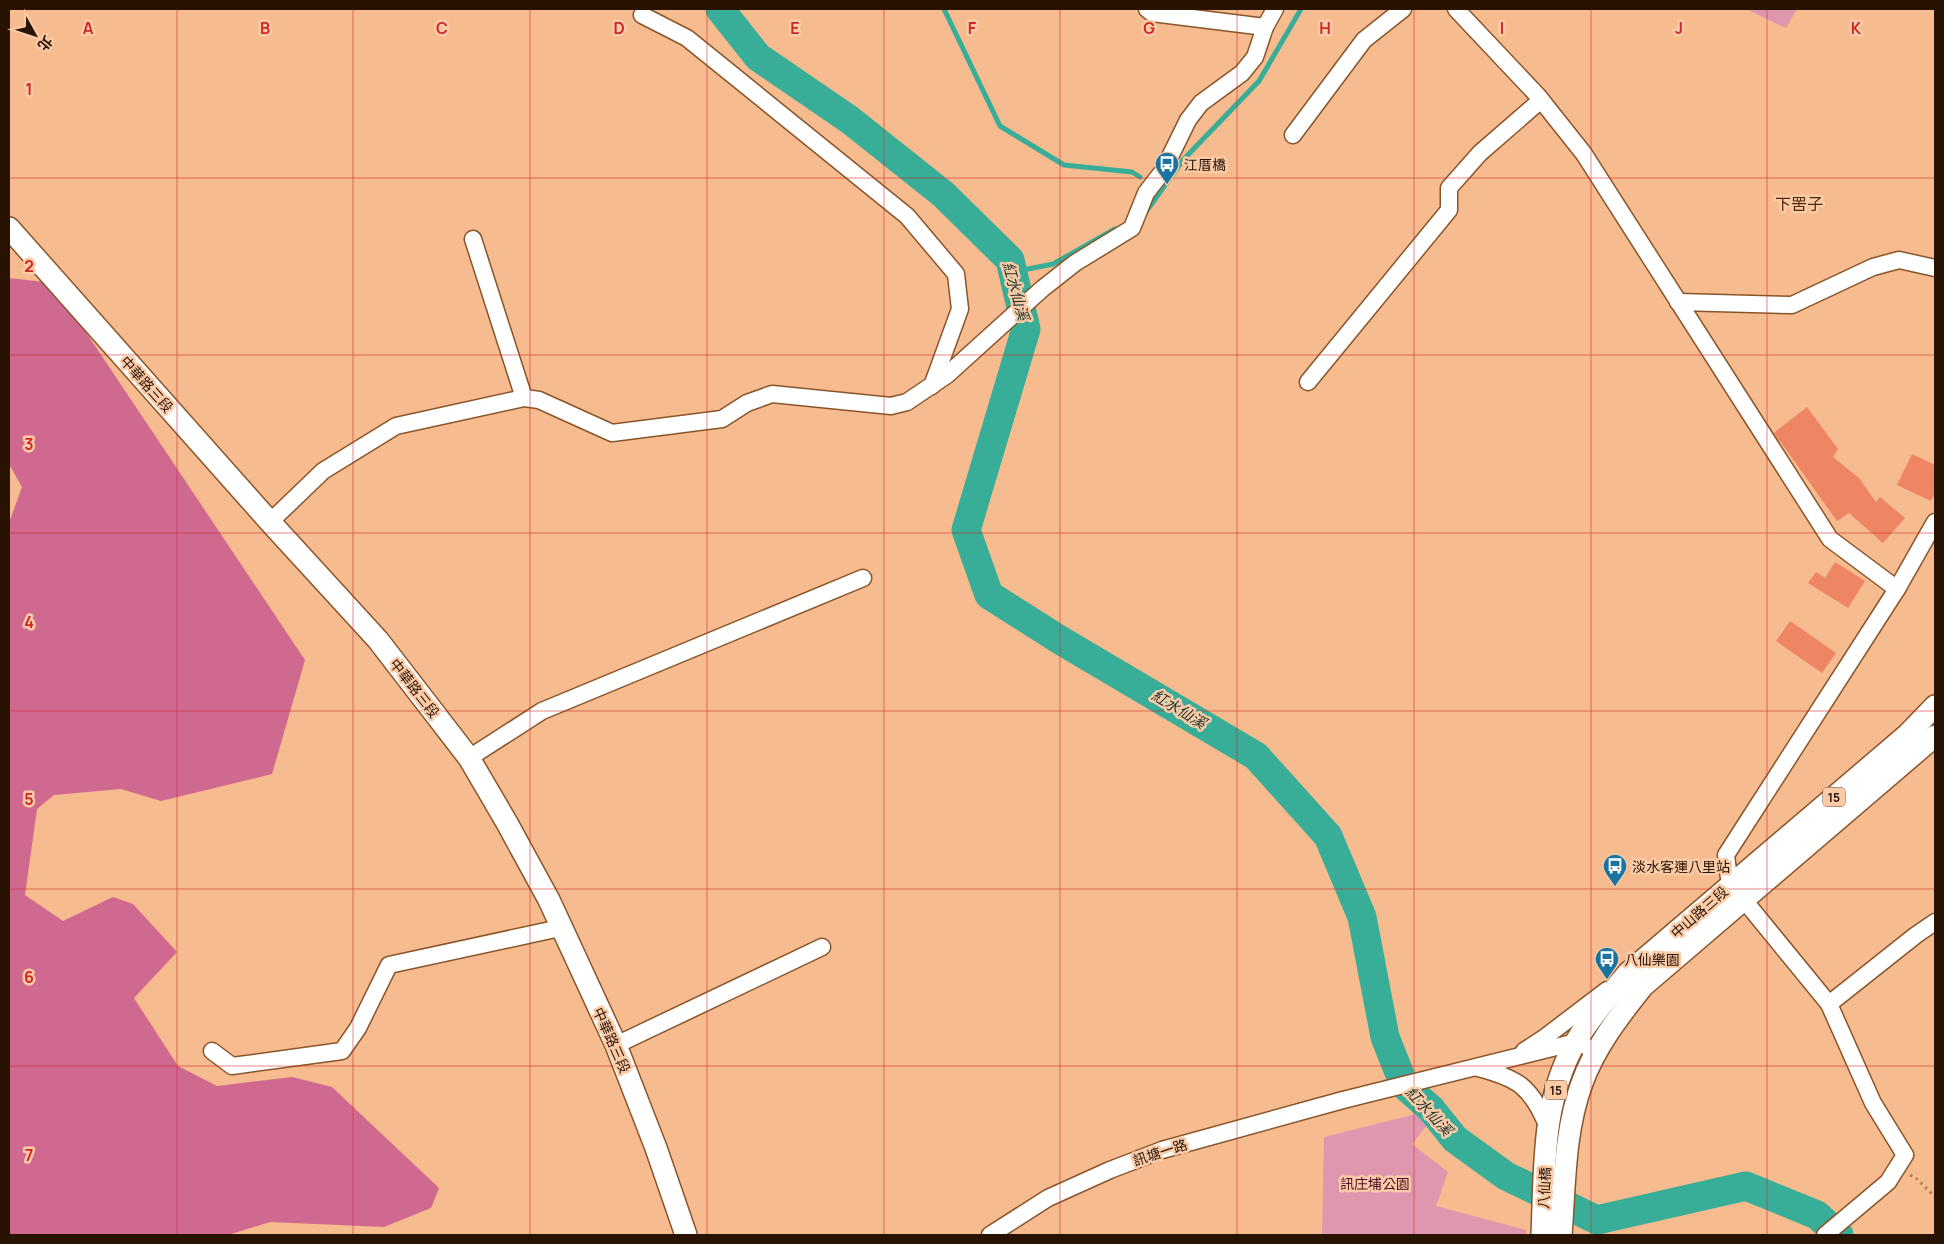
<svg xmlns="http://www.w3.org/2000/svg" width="1944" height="1244" viewBox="0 0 1944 1244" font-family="Manrope,'Noto Sans TC',sans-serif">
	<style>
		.green { fill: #de97af }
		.forest { fill: #d06990 }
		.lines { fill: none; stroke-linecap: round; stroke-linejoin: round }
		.stream { stroke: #38ae98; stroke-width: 5 }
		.river { stroke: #38ae98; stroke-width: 29 }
		.building { fill: #ee8666 }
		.minor-casing { stroke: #89552a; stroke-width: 19 }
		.major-casing { stroke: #89552a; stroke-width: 24 }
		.path { stroke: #af815e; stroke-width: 3; stroke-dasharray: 2.5 4; stroke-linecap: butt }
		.minor { stroke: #fff; stroke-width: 16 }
		.major { stroke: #fff; stroke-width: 21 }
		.grid { fill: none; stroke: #cd2726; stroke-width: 1; stroke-opacity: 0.55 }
		.labels { text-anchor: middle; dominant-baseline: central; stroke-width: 5; stroke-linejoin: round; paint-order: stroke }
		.shield { fill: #fbcba7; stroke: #674a34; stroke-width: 1 }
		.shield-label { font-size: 12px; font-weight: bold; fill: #281303 }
		.poi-label { font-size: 14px; fill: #281303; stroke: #fbcba7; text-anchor: start }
		.street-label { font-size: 14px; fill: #281303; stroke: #fbcba7 }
		.park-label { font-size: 14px; fill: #4d0b29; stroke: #fbcba7 }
		.water-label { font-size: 15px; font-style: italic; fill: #19332d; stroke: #fbcba7 }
		.quarter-label { font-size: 16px; fill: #4f2906; stroke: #fbcba7 }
		.grid-label { font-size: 16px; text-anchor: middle; font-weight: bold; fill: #cd2726; stroke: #fbcba7; stroke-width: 5; stroke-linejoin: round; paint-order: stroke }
	</style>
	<rect width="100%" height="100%" fill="#f6bb8e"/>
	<g class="green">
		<path d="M 1746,9 L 1797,9 L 1786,28 Z"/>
		<path d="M 1424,1112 L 1431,1120 L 1412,1144 L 1448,1172 L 1436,1206 L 1526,1230 L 1526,1235 L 1322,1235 L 1324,1137 Z"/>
	</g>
	<path class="forest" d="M 9,278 L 53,283 L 305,660 L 272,774 L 161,801 L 121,789 L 54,795 L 37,809 L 25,895 L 63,921 L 113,897 L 133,904 L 177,952 L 134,998 L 178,1066 L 217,1086 L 292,1077 L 332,1087 L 439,1188 L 431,1208 L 384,1227 L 270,1222 L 228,1235 L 9,1235 L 9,521 L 10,520 L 22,487 L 9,464 Z"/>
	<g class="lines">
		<g class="stream">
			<path d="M 944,9 L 1000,126 L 1064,165 L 1132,172 L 1140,177"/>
			<path d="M 1146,212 L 1183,160 L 1259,81 L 1301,9"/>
			<path d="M 1013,272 L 1053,264 L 1115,229"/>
		</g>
		<path class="river" d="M 720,9 L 758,57 L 850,120 L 943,194 L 1010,260 L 1026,329 L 966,530 L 989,595 L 1060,640 L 1256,756 L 1328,836 L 1362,917 L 1385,1037 L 1404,1085 L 1431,1109 L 1455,1139 L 1506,1176 L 1597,1220 L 1746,1186 L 1817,1215 L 1839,1235"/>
	</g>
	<g class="building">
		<path d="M 1807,407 L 1838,449 L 1833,457 L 1859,478 L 1876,502 L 1880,497 L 1905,518 L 1883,543 L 1849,513 L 1837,521 L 1774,433 Z"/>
		<path d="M 1912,454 L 1935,465 L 1935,493 L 1931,501 L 1897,485 Z"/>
		<path d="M 1835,562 L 1865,581 L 1848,608 L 1808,583 L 1816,572 L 1825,578 Z"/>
		<path d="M 1790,621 L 1836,653 L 1822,673 L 1776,641 Z"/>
	</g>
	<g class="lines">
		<defs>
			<g id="minor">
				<path d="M 1147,9 L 1152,13 L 1265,27"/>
				<path d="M 1456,9 L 1538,96 L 1584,154 L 1830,539 L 1897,589 L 1726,855 L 1730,886 L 1744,900 L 1829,1004 L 1873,1103 L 1905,1155 L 1888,1182 L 1825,1235"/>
				<path d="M 642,15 L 687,38 L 907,216 L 956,274 L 960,309 L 932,386"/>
				<path d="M 1293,135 L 1364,40 L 1403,9"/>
				<path d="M 473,239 L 524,398"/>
				<path d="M 1678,302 L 1792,305 L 1873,267 L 1899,260 L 1935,268"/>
				<path d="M 1308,382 L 1449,210 L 1449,188 L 1480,153 L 1541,100"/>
				<path d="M 270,522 L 323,471 L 396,426 L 524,398 L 539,400 L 612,433 L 722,419 L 747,403 L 772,394 L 891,406 L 907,402 L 947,375 L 1042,289 L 1075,263 L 1132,228 L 1146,193 L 1163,171 L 1188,120 L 1201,103 L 1242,73 L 1255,57 L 1265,27 L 1275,9"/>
				<path d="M 1897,589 L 1935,522"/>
				<path d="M 469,758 L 542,711 L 863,578"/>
				<path d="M 1829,1004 L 1916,935 L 1935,922"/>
				<path d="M 616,1045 L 822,947"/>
				<path d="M 212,1051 L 232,1066 L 342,1051 L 358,1028 L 389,965 L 560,928"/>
				<path d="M 1524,1051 L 1544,1038 L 1607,990"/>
				<path d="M 1478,1068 C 1518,1078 1531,1087 1547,1125"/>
				<path d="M 990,1235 L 1048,1198 L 1110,1170 L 1162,1150 L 1343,1100 L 1576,1042 L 1597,1051"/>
			</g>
			<g id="major">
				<path d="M 9,228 L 270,522 L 378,640 L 469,758 L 507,823 L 549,900 L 616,1045 L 656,1148 L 686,1235"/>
				<path d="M 1542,1235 C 1545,1168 1541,1104 1575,1043 C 1590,1017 1610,995 1628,973 L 1907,735 L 1935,706"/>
				<path d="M 1561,1235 C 1565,1184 1564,1132 1582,1083 C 1595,1047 1619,1016 1643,986 L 1935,736"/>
			</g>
		</defs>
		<use href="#minor" class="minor-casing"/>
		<use href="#major" class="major-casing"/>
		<path class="path" d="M 1910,1175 L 1917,1179 L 1935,1197"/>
		<use href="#minor" class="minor"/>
		<use href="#major" class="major"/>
	</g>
	<path class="grid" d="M 177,9 L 177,1235M 353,9 L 353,1235M 530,9 L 530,1235M 707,9 L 707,1235M 884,9 L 884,1235M 1060,9 L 1060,1235M 1237,9 L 1237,1235M 1414,9 L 1414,1235M 1591,9 L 1591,1235M 1767,9 L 1767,1235M 9,178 L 1935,178M 9,355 L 1935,355M 9,533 L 1935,533M 9,711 L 1935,711M 9,889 L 1935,889M 9,1066 L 1935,1066"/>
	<defs>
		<symbol id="bus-pin" viewBox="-11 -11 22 30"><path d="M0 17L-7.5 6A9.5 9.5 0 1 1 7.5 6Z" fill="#1a74a2" stroke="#fbcba7"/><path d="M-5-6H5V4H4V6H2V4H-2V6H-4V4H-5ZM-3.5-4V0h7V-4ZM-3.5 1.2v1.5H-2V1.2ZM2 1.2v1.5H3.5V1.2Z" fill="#fff"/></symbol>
	</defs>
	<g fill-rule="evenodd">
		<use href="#bus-pin" x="1153" y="150" width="28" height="38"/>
		<use href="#bus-pin" x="1601" y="852" width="28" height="38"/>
		<use href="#bus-pin" x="1593" y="945" width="28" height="38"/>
	</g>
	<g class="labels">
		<g class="shield">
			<rect x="1823" y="787.5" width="22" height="19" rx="4"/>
			<rect x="1545" y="1080.5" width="22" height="19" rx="4"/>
		</g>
		<g class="shield-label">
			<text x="1834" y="797">15</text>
			<text x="1556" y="1090">15</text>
		</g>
		<g class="poi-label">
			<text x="1184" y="164">江厝橋</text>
			<text x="1632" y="866">淡水客運八里站</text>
			<text x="1624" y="959">八仙樂園</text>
		</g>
		<g class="street-label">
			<text transform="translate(147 384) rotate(48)">中華路三段</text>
			<text transform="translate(415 688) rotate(52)">中華路三段</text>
			<text transform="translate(1699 912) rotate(-41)">中山路三段</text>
			<text transform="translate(612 1040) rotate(66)">中華路三段</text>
			<text transform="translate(1160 1152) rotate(-18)">訊塘一路</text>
			<text transform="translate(1544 1188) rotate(-87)">八仙橋</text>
		</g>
		<g class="park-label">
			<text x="1375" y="1183">訊庄埔公園</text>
		</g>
		<g class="water-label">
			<text transform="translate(1016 291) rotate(74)">紅水仙溪</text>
			<text transform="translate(1179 709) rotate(31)">紅水仙溪</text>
			<text transform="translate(1429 1111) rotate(47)">紅水仙溪</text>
		</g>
		<g class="quarter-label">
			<text x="1799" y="204">下罟子</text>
		</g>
	</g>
	<g class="grid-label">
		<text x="88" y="34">A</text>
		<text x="265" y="34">B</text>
		<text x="442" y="34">C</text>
		<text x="619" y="34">D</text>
		<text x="795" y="34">E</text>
		<text x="972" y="34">F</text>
		<text x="1149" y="34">G</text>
		<text x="1325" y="34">H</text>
		<text x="1502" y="34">I</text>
		<text x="1679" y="34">J</text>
		<text x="1856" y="34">K</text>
		<text x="29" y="95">1</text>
		<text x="29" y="272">2</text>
		<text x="29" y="450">3</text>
		<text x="29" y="628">4</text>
		<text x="29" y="805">5</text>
		<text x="29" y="983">6</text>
		<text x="29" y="1161">7</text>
	</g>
	<rect width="1944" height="1244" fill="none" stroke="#281303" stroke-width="20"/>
	<g transform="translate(35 35) rotate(130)" stroke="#fbcba7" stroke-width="4" paint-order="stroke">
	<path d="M0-4L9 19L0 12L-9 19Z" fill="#281303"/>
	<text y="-8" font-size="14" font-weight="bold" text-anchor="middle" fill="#281303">北</text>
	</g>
</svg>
